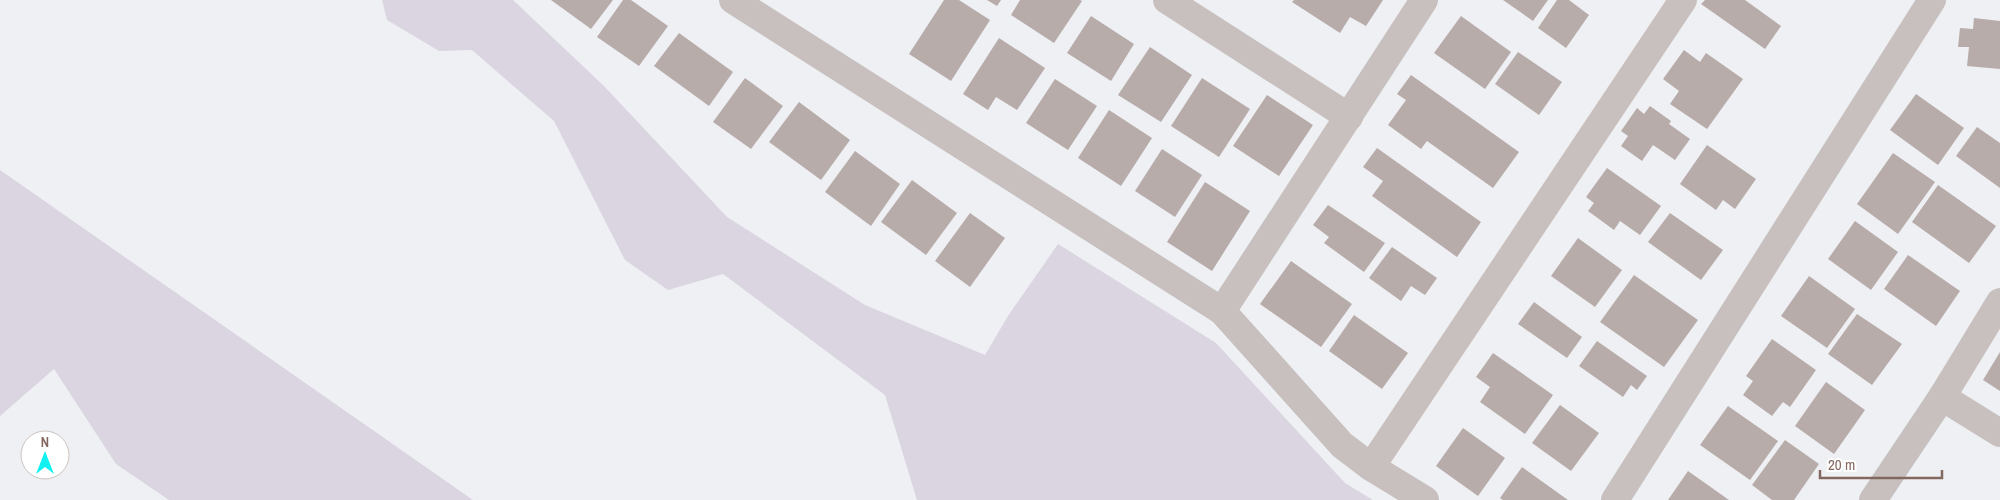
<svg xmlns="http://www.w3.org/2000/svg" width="2000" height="500" viewBox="0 0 2000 500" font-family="'Archivo Narrow',sans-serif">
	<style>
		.green { fill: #dad5e1 }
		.building { fill: #b7aca9 }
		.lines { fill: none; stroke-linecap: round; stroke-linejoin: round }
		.minor { stroke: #c7c0be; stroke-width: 28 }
	</style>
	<rect width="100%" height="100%" fill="#eff0f4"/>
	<g class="green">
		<path d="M 382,0 L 513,0 L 604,86 L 727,217 L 865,305 L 985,355 L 1008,316 L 1058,244 L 1216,343 L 1345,483 L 1373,500 L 917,500 L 885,395 L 723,274 L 668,290 L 625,260 L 554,121 L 472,50 L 439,51 L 387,20 Z"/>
		<path d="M 0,170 L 473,500 L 169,500 L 116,464 L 54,369 L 0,416 Z"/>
	</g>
	<g class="building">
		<path d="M 551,0 L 613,0 L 591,29 Z"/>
		<path d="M 623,0 L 631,0 L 668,26 L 639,66 L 597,37 Z"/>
		<path d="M 944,0 L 959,0 L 990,20 L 951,81 L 909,54 Z"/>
		<path d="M 987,0 L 1001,0 L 997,6 Z"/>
		<path d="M 1020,0 L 1080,0 L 1082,1 L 1054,43 L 1011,15 Z"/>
		<path d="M 1294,0 L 1383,0 L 1366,26 L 1350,17 L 1340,33 L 1292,2 Z"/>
		<path d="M 1503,0 L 1548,0 L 1533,21 Z"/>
		<path d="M 1557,0 L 1569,0 L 1589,15 L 1566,48 L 1538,28 Z"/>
		<path d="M 1705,0 L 1745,0 L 1781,26 L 1765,49 L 1701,4 Z"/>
		<path d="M 1091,16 L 1134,44 L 1111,81 L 1067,53 Z"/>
		<path d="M 1461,16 L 1511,52 L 1485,89 L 1434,53 Z"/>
		<path d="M 1974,18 L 2000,21 L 2000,69 L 1967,66 L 1969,47 L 1958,47 L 1960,28 L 1973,29 Z"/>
		<path d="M 679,33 L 733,72 L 709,106 L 654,66 Z"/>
		<path d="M 999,38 L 1045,68 L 1017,110 L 996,97 L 988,110 L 963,94 Z"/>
		<path d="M 1150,47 L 1192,75 L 1161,122 L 1118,95 Z"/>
		<path d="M 1684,50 L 1700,62 L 1706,53 L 1743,79 L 1707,129 L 1670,104 L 1679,91 L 1663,79 Z"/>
		<path d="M 1518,52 L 1562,82 L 1539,115 L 1495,84 Z"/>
		<path d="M 1411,75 L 1519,152 L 1493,188 L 1427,141 L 1421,149 L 1388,125 L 1406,100 L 1397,94 Z"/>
		<path d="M 745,78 L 783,106 L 751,149 L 713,122 Z"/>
		<path d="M 1202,78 L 1250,109 L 1219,157 L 1171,126 Z"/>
		<path d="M 1055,79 L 1097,106 L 1068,150 L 1026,123 Z"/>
		<path d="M 1916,94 L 1964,128 L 1938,165 L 1890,130 Z"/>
		<path d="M 1267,95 L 1313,125 L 1279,176 L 1233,146 Z"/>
		<path d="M 799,102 L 850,140 L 821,180 L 769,142 Z"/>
		<path d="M 1650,106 L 1671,121 L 1669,124 L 1690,139 L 1675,160 L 1653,145 L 1642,161 L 1621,146 L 1628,136 L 1621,131 L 1637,108 L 1644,114 Z"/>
		<path d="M 1109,110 L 1152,138 L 1121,186 L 1078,158 Z"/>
		<path d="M 1977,127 L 2000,143 L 2000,188 L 1956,156 Z"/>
		<path d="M 1707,145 L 1756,179 L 1735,209 L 1723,200 L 1716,210 L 1680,184 Z"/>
		<path d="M 1377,148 L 1481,222 L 1457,257 L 1372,196 L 1383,181 L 1363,167 Z"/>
		<path d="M 1162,149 L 1202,175 L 1175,217 L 1135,191 Z"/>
		<path d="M 855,151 L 900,184 L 871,226 L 825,192 Z"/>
		<path d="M 1893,153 L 1935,182 L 1898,234 L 1857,204 Z"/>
		<path d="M 1607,168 L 1661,206 L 1640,235 L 1620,221 L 1614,230 L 1588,211 L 1594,203 L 1586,197 Z"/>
		<path d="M 912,180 L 957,213 L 926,255 L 881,222 Z"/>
		<path d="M 1205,182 L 1250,211 L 1212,271 L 1167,242 Z"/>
		<path d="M 1938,185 L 1996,226 L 1969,263 L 1912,222 Z"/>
		<path d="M 1328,205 L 1385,243 L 1364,272 L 1324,243 L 1329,237 L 1313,225 Z"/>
		<path d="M 970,213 L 1005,238 L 970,287 L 935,261 Z"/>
		<path d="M 1670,213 L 1723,250 L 1701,280 L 1648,242 Z"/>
		<path d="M 1855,221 L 1898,252 L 1871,290 L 1828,259 Z"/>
		<path d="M 1578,238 L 1622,270 L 1595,307 L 1551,276 Z"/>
		<path d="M 1392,247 L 1437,278 L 1425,295 L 1411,286 L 1401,301 L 1369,278 Z"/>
		<path d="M 1908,255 L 1960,291 L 1936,326 L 1884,289 Z"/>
		<path d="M 1291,261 L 1352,304 L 1321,347 L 1260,304 Z"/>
		<path d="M 1634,275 L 1698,320 L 1664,367 L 1600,322 Z"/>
		<path d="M 1809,276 L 1855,309 L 1827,348 L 1781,316 Z"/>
		<path d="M 1534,302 L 1582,337 L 1567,358 L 1518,324 Z"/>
		<path d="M 1857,314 L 1902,344 L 1872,385 L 1828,354 Z"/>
		<path d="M 1354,315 L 1408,353 L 1382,389 L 1329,351 Z"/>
		<path d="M 1772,339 L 1816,370 L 1790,407 L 1783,402 L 1772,416 L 1743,395 L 1753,381 L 1746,376 Z"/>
		<path d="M 1597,341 L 1647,376 L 1637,390 L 1631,385 L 1623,397 L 1579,366 Z"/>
		<path d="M 2000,352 L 2000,391 L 1983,380 Z"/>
		<path d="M 1493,353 L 1553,395 L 1525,434 L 1480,402 L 1490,387 L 1476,377 Z"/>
		<path d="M 1826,382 L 1865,410 L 1834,454 L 1795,426 Z"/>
		<path d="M 1560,405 L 1599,433 L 1571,471 L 1532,443 Z"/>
		<path d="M 1728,406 L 1778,441 L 1750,480 L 1700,445 Z"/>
		<path d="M 1463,428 L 1505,458 L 1478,496 L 1436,466 Z"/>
		<path d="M 1785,440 L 1819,464 L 1794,500 L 1772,500 L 1752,485 Z"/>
		<path d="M 1522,467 L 1568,500 L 1503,500 L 1500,498 Z"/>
		<path d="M 1688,471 L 1729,500 L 1668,500 Z"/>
	</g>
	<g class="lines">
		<g class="minor">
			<path d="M 733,0 L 1222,311 L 1342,445 L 1371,467 L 1425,500"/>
			<path d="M 1167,0 L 1349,117"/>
			<path d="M 1222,311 L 1424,0"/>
			<path d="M 1942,397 L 2000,433"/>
			<path d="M 1371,467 L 1683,0"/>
			<path d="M 1615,500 L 1932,0"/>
			<path d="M 1873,500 L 1942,397 L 2000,302"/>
		</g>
	</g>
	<g transform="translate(45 455)"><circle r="24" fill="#ffffff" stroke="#cdc3bf"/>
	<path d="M0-4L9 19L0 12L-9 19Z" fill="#12f1f2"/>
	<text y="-8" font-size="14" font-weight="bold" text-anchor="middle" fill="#836860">N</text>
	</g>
	<path d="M1820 470v8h122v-8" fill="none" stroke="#836860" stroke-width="2.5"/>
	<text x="1828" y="470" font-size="15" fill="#836860" stroke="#ffffff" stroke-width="4" paint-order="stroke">20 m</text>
</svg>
